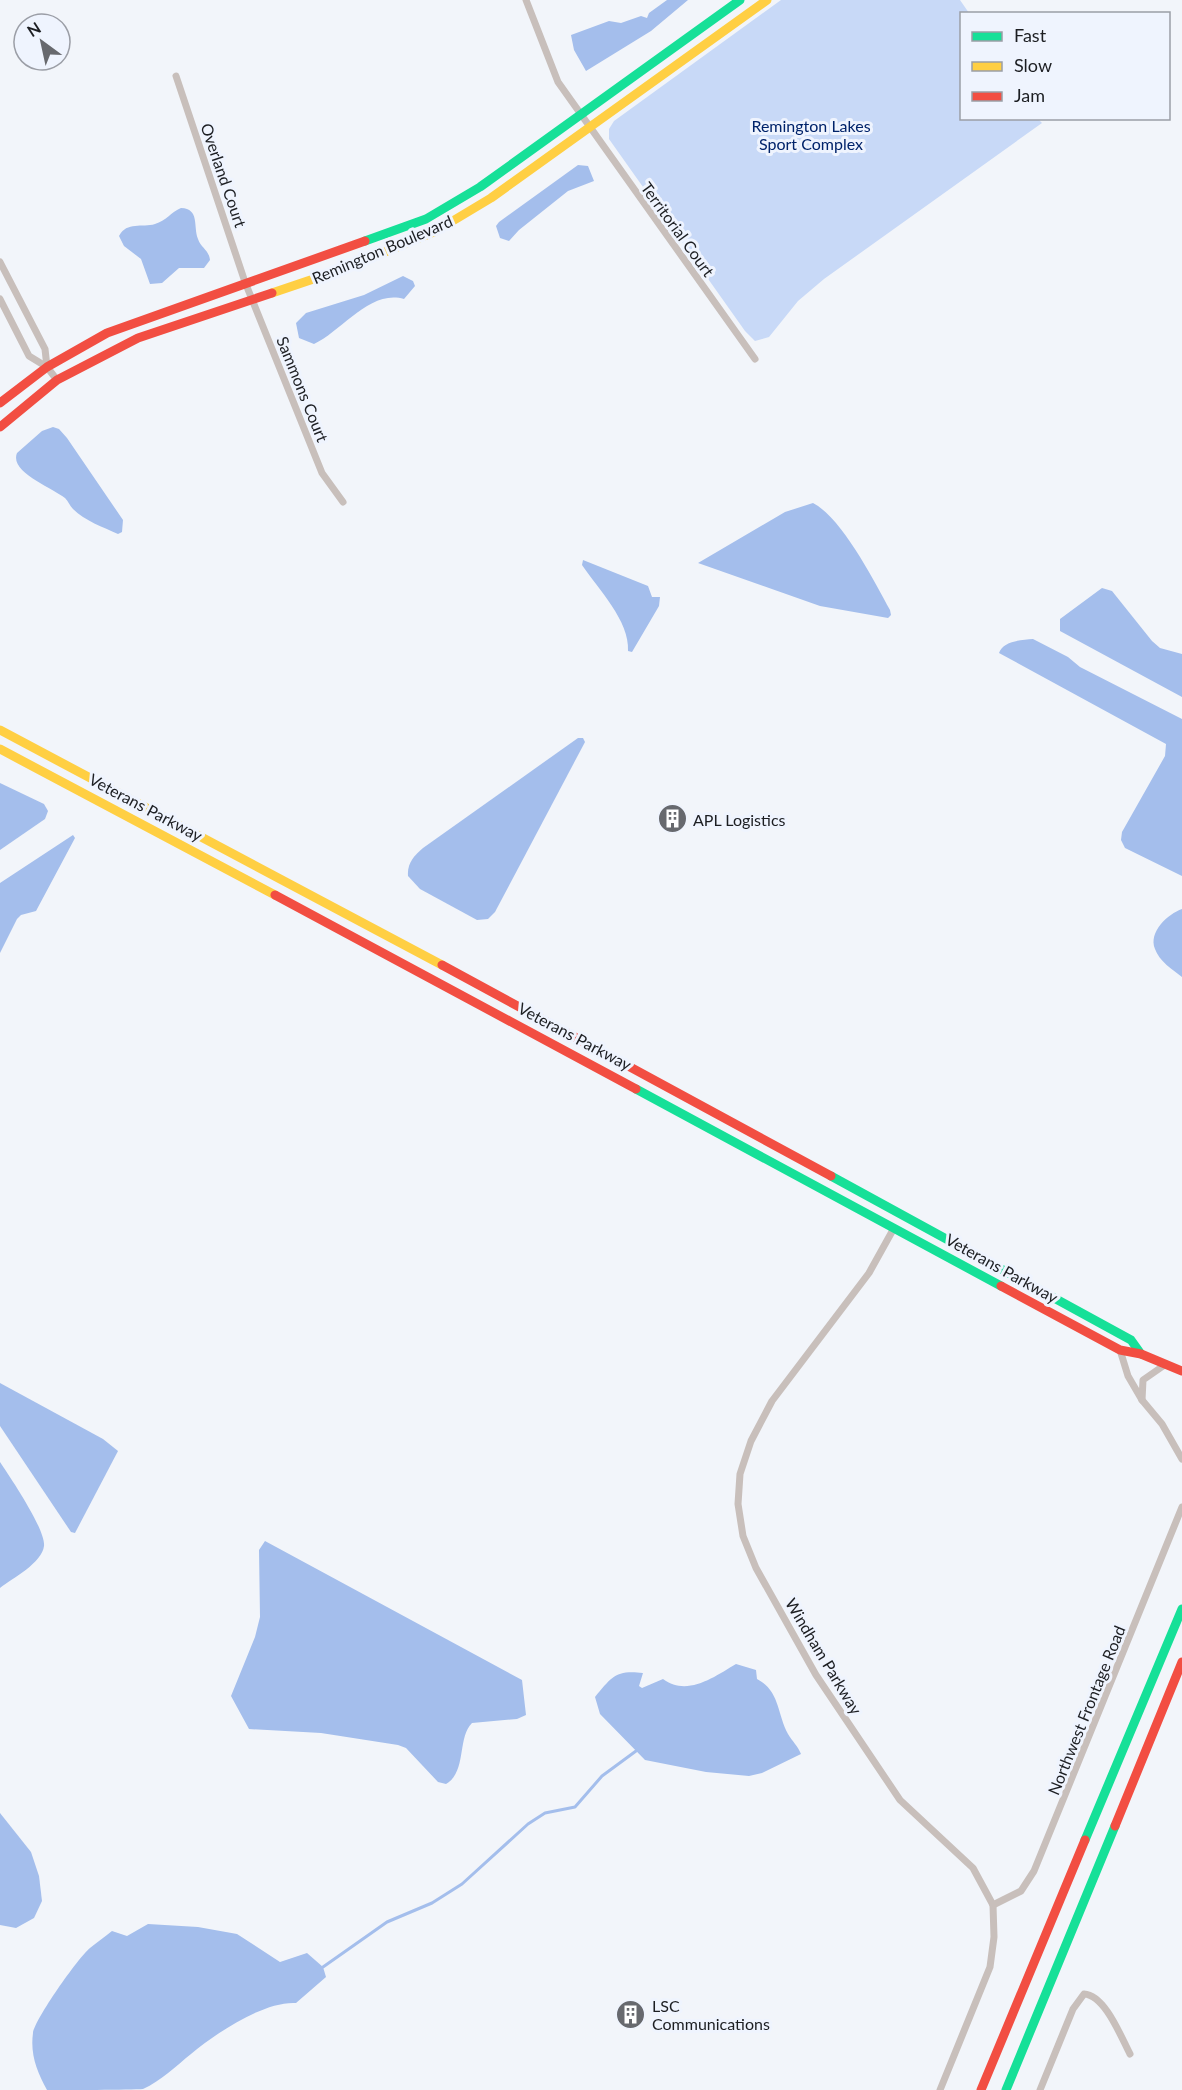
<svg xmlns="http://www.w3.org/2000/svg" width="1182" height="2090" viewBox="0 0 1182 2090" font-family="Lato,sans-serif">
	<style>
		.green { fill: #c8d9f7 }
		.water { fill: #a4beec }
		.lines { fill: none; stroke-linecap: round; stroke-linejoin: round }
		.stream { stroke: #a4beec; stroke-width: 3 }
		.street { stroke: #c8bfbb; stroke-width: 7 }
		.fast { stroke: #16e098; stroke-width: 9 }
		.slow { stroke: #ffcf43; stroke-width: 9 }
		.jam { stroke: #f24e42; stroke-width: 9 }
		.labels { text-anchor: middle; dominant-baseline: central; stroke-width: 6; stroke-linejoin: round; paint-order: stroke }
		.park-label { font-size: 16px; fill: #00236a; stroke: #eff4fe }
		.street-label { font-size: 16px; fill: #1c1e22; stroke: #eff4fe }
		.poi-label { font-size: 16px; fill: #1c1e22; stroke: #eff4fe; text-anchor: start }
	</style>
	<rect width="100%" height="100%" fill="#f2f5fa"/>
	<path class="green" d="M 781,0 L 960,0 L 969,13 L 962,14 L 962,118 L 1038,119 L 1042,123 L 824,279 L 798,301 L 769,337 L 755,341 L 745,331 L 609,139 L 609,129 L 614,121 Z"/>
	<g class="water">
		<path d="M 667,0 L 688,0 L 651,31 L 586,71 L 574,50 L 571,35 L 609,21 L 621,23 L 641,16 L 647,18 L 649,13 Z"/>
		<path d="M 578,165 L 588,166 L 594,181 L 568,191 L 519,230 L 509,241 L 500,238 L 496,226 L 499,222 Z"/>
		<path d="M 181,208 C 200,209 193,226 198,239 C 201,248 209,250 210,260 L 204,268 L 179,268 L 162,283 L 150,284 L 141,259 L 124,246 L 119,236 C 127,221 142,228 155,224 C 166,221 171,212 181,208 Z"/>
		<path d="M 403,276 L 413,281 L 415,286 L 404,299 C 370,289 342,331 314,344 L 299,338 L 296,323 L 306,313 L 364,295 Z"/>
		<path d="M 53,427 L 59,429 L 67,438 L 123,520 L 122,532 L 118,534 C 103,527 85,521 73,509 C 70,506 68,501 65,498 C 53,488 9,472 17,453 L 42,431 Z"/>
		<path d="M 813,503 C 842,518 874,581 890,610 L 891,615 L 888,618 L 820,606 L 698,563 L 785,512 Z"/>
		<path d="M 583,560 L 648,586 L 652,597 L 660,597 L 659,606 L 632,652 L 628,651 C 630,621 598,589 582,565 Z"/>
		<path d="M 1102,588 L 1112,591 L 1152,641 L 1160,648 L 1182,654 L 1182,697 L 1060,631 L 1060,619 Z"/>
		<path d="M 1033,639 L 1068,657 L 1080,667 L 1182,719 L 1182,876 L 1125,848 L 1121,840 L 1122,832 L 1165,756 L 1166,744 L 999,653 C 1003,641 1021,640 1033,639 Z"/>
		<path d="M 578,738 L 583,738 L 585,742 L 495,912 L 488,919 L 477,920 L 420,889 L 408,876 C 407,863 414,856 423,848 Z"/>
		<path d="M 0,783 L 44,804 L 48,811 L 45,819 L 0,850 Z"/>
		<path d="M 73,835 L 75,838 L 36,911 L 21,915 L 17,919 L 0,953 L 0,883 Z"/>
		<path d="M 1182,909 L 1182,977 C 1173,970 1159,961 1155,949 C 1148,932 1168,914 1182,909 Z"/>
		<path d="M 0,1383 L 103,1439 L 118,1451 L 75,1533 L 71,1532 L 0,1426 Z"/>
		<path d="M 0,1462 C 10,1477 46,1530 44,1546 C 42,1563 13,1578 0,1588 Z"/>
		<path d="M 265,1541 L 522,1680 L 526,1715 L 517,1719 L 472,1723 C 457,1738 467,1772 446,1784 L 438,1782 L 406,1748 L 398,1745 L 321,1733 L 249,1729 L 231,1696 L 255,1637 L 260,1617 L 259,1550 Z"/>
		<path d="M 736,1664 L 756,1670 L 757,1679 C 780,1691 777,1714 788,1734 C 792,1741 798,1746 801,1754 L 762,1773 L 749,1776 L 706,1772 L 645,1760 L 600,1714 L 595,1697 C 612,1677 615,1670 643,1673 L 639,1686 L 642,1688 L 663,1679 C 687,1697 714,1677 736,1664 Z"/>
		<path d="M 0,1813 L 31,1852 L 39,1876 L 42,1901 L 34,1918 L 16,1928 L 0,1925 Z"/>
		<path d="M 148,1924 L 198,1927 L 237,1934 L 280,1962 L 307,1953 L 323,1967 L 326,1977 L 296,2003 C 264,2001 216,2033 191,2054 C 176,2066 161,2081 143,2089 C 131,2090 64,2090 47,2090 C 37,2072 30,2054 33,2033 C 35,2019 78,1958 90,1948 C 97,1942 105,1937 112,1931 L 127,1936 Z"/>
	</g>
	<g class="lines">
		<path class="stream" d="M 323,1967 L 387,1922 L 432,1903 L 462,1884 L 528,1824 L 545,1813 L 575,1807 L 602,1776 L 636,1751"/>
		<g class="street">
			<path d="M 526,0 L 558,82 L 755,359"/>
			<path d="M 176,76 L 245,282 L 322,473 L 343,502"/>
			<path d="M 0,262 L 45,349 L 47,367"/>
			<path d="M 0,299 L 29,356 L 47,367 L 57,380"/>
			<path d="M 894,1228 L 869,1273 L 772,1401 L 751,1441 L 740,1474 L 738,1504 L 743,1536 L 756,1568 L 816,1675 L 900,1800 L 973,1868 L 993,1905 L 994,1937 L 990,1967 L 940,2090"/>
			<path d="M 1120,1350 L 1128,1376 L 1142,1400 L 1143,1380 L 1166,1364"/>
			<path d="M 1142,1400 L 1162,1424 L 1182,1459"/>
			<path d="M 993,1905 L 1021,1891 L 1034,1871 L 1182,1507"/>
			<path d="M 1040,2090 L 1073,2009 L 1084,1994 C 1105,1995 1121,2037 1130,2054"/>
		</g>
		<g class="fast">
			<path d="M 365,241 L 426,219 L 480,187 L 740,0"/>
			<path d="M 636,1089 L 1001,1286"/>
			<path d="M 831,1176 L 1131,1340 L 1141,1354"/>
			<path d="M 1085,1840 L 1182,1609"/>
			<path d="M 1006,2090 L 1115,1826"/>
		</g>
		<g class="slow">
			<path d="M 272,293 L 346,268 L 436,231 L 491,198 L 767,0"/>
			<path d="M 0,730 L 442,965"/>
			<path d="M 0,749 L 275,895"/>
		</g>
		<g class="jam">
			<path d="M 0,403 L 47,367 L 107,333 L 365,241"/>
			<path d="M 0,427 L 57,380 L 138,338 L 272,293"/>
			<path d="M 275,895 L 636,1089"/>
			<path d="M 442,965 L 831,1176"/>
			<path d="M 1001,1286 L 1120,1350 L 1141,1354 L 1182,1371"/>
			<path d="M 1115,1826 L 1182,1662"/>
			<path d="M 981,2090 L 1085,1840"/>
		</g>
	</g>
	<defs>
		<symbol id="building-disc" viewBox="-11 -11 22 22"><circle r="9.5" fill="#67696e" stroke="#eff4fe"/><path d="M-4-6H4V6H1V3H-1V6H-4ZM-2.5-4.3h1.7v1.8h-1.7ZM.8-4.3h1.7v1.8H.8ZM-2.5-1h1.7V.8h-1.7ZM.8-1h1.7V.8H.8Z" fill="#fff"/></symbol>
	</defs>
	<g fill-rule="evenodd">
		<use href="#building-disc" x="656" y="802" width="33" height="33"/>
		<use href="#building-disc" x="614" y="1998" width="33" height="33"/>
	</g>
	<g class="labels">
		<g class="park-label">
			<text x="811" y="125">Remington Lakes<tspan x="811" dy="18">Sport Complex</tspan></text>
		</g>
		<g class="street-label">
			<text transform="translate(224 175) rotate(71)">Overland Court</text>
			<text transform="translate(678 229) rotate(54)">Territorial Court</text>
			<text transform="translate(382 249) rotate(-23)">Remington Boulevard</text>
			<text transform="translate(303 389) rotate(68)">Sammons Court</text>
			<text transform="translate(146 807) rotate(28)">Veterans Parkway</text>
			<text transform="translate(575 1036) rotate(28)">Veterans Parkway</text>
			<text transform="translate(1002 1268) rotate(29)">Veterans Parkway</text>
			<text transform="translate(824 1656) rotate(59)">Windham Parkway</text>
			<text transform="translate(1086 1710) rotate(-68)">Northwest Frontage Road</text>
		</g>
		<g class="poi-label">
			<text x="693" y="819">APL Logistics</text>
			<text x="652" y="2005">LSC<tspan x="652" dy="18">Communications</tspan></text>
		</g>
	</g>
	<rect x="960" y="12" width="210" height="108" fill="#eff4fe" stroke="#9b9ea6" stroke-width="1.5"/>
	<rect x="972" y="32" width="30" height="9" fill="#16e098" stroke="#9b9ea6" stroke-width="1.5"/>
	<text x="1014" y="42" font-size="18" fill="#1c1e22">Fast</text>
	<rect x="972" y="62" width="30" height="9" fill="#ffcf43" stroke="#9b9ea6" stroke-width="1.5"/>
	<text x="1014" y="72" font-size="18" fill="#1c1e22">Slow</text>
	<rect x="972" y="92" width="30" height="9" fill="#f24e42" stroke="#9b9ea6" stroke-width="1.5"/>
	<text x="1014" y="102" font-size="18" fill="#1c1e22">Jam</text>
	<g transform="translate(42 42) rotate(327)"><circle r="28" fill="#eff4fe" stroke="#9b9ea6" stroke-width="1.5"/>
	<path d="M0-4.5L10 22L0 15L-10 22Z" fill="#67696e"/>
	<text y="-9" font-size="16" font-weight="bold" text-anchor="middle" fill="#1c1e22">N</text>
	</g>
</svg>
